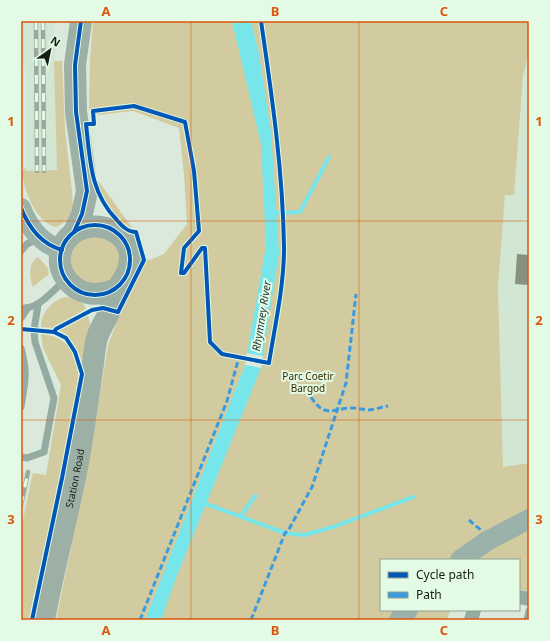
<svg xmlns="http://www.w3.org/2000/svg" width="550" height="641" viewBox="0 0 550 641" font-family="'Noto Sans',sans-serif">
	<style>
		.built { fill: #d2e7d3 }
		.green { fill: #d2cba0 }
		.water { fill: #76e6eb }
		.pier { fill: #dbe8dc }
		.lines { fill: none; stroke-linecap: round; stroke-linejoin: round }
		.stream { stroke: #76e6eb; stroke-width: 4 }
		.building { fill: #88917c }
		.lane { stroke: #94aba2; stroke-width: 7 }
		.street { stroke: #94aba2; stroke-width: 14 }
		.secondary { stroke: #9ab2a9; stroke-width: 20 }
		.primary { stroke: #9cb0a6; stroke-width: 22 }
		.rail-casing { stroke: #9aa9a0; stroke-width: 4.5 }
		.rail { stroke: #e3fae4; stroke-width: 3; stroke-dasharray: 9; stroke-linecap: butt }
		.quiet { stroke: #3b9bdf; stroke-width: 3; stroke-dasharray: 6 3; stroke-linecap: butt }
		.cycleway-casing { stroke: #e3fae4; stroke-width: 6 }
		.cycleway { stroke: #0057b8; stroke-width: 4 }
		.grid { fill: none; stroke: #dd560c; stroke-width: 1; stroke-opacity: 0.55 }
		.labels { text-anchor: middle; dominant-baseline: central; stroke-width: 4; stroke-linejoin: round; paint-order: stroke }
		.park-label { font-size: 10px; fill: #392b00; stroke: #e3fae4 }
		.street-label { font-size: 10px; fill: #151d15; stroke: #e3fae4 }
		.water-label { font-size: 11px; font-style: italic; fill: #223b3d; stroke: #e3fae4 }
		.neatline { fill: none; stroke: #dd560c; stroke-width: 1.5 }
		.grid-label { font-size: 13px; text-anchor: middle; font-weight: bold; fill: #dd560c }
	</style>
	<rect width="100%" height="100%" fill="#dbe8dc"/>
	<g class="built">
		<path d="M 21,21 L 54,21 L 57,170 L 26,171 L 26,68 L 21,68 Z"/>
		<path d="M 529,51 L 529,463 L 503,467 L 498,287 L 505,195 L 513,195 L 523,76 Z"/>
		<path d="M 21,471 L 33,473 L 21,530 Z"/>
	</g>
	<g class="green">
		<path d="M 93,21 L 232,21 L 242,57 L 259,54 L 251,21 L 529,21 L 529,51 L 523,76 L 514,195 L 505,195 L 498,287 L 503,467 L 529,463 L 529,592 L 519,589 L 519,560 L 381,560 L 381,610 L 450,610 L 447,620 L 56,620 L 92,444 L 108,345 L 122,308 L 147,259 L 150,260 L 164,254 L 187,224 L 184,175 L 179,128 L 133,111 L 98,115 L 89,109 L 90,60 Z"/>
		<path d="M 54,61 L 62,61 L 65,129 L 72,191 L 73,206 L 67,221 L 56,227 C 37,224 21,187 23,170 L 26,168 L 26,171 L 57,170 Z"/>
		<path d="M 96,180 L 100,183 L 133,229 C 113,222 101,199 96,180 Z"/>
		<path d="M 95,233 L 119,246 L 119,273 L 103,286 L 77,280 L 69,261 L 76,241 Z"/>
		<path d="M 38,257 L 48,268 L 49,274 L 33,287 C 29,277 28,263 38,257 Z"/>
		<path d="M 65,297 C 75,298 82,300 86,309 L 52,328 L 41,327 C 41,312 52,301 65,297 Z"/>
		<path d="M 88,315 L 91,327 L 84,369 C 81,355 73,337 59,330 Z"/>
		<path d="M 41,334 C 63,336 76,348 78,371 C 79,384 71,411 69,425 C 58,488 44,550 30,613 L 28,620 L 21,620 L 21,530 L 33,473 L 46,475 L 61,385 L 43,348 Z"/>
	</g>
	<path class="water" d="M 232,21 L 251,21 L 259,54 L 271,132 L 279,253 L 261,368 L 176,578 L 161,620 L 145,620 L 245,365 L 266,246 L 261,144 Z"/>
	<path class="pier" d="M 247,353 L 263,356 L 261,368 L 245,365 Z"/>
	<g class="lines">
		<g class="stream">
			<path d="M 273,213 L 300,212 L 329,157"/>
			<path d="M 201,502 L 285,533 L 304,535 L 333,527 L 413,497"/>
			<path d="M 241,516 L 255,496"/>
		</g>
	</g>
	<path class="building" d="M 517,254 L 529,255 L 529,285 L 515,284 Z"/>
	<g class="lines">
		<g class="lane">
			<path d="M 21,251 L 27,244 L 39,238"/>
			<path d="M 21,308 C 38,310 52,291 64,281"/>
			<path d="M 21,318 L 27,309"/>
			<path d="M 21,348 C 28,374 25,381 21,407"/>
			<path d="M 21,457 L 27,458 L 44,452 L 54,398 L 35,342 L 34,330 L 38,305"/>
			<path d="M 527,620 L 529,611"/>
		</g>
		<g class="street">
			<path d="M 519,597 L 529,599"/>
			<path d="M 471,620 L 474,610"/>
		</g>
		<g class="secondary">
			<path d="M 21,208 C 29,228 41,244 62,250"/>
			<path d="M 460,560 L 487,541 L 529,519"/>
			<path d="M 399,620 L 408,610"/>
		</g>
		<g class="primary">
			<path d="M 74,232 L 82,214 L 87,191 L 76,112 L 75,65 L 81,21"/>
			<path id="s1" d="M 44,620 C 54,565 69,512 79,457 C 84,428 88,399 92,371 C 94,359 94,346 98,335 C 101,326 107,319 110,310 C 113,303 114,294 118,288 C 124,277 130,271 130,257 C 129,230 96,219 75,232 C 40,255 70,312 118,288"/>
		</g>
		<defs>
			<g id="rail">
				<path d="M 36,21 L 37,171"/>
				<path d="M 43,21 L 44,171"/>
				<path d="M 21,505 L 28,472"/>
			</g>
		</defs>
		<use href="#rail" class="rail-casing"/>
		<use href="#rail" class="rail"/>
		<g class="quiet">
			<path d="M 311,397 C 324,418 332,409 351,408 C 356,408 361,409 367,410 C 374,410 381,407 388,406"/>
			<path d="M 469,520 L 482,531"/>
			<path d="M 140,620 L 227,401 L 239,357"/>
			<path d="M 251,620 L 285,533 L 288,531 L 312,487 L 346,383 L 356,294"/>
		</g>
		<defs>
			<g id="cycleway">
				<path d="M 21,208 C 29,228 41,244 62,250"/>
				<circle cx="95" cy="260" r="35"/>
				<path d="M 74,232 L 82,214 L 87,191 L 76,112 L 75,65 L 81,21"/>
				<path d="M 21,329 L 54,332 L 66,338 L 75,352 L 82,374 L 62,478 L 32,620"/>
				<path d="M 54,332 L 56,329 L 92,310 L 103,308 L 118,312 L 144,260 L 136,232 C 127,232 121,225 116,219 C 90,192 90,159 86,124 L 94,124 L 93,111 L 134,106 L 185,122 L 194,171 L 199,231 L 184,248 L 181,273 L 184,273 L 202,248 L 205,248 L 210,342 L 222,354 L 269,363 C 275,325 284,286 284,248 C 283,172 272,96 261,21"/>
			</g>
		</defs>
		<use href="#cycleway" class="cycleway-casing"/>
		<use href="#cycleway" class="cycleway"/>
	</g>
	<path class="grid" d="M 191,21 L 191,620M 359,21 L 359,620M 21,221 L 529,221M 21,420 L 529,420"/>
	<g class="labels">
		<g class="park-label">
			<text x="308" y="376">Parc Coetir<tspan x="308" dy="12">Bargod</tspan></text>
		</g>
		<g class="street-label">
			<text stroke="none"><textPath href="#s1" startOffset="145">Station Road</textPath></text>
		</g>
		<g class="water-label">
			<text transform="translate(261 316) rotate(-81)">Rhymney River</text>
		</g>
	</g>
	<rect width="550" height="641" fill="none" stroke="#e3fae4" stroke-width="44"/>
	<rect x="380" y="559" width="140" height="52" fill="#e3fae4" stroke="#91a291"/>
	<rect x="388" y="572" width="20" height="6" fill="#0057b8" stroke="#91a291"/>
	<text x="416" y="579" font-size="12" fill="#151d15">Cycle path</text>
	<rect x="388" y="592" width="20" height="6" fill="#3b9bdf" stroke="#91a291"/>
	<text x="416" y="599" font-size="12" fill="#151d15">Path</text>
	<g transform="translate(50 50) rotate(33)" stroke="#e3fae4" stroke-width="3" paint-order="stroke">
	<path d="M0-3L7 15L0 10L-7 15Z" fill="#151d15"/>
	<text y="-6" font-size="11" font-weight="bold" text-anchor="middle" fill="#151d15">N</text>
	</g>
	<rect x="22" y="22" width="506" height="597" class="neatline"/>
	<g class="grid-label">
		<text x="106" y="16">A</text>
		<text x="275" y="16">B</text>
		<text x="444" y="16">C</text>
		<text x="11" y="126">1</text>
		<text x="539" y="126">1</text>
		<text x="11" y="325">2</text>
		<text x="539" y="325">2</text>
		<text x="11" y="524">3</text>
		<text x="539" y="524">3</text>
		<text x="106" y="635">A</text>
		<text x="275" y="635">B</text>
		<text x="444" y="635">C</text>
	</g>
</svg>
